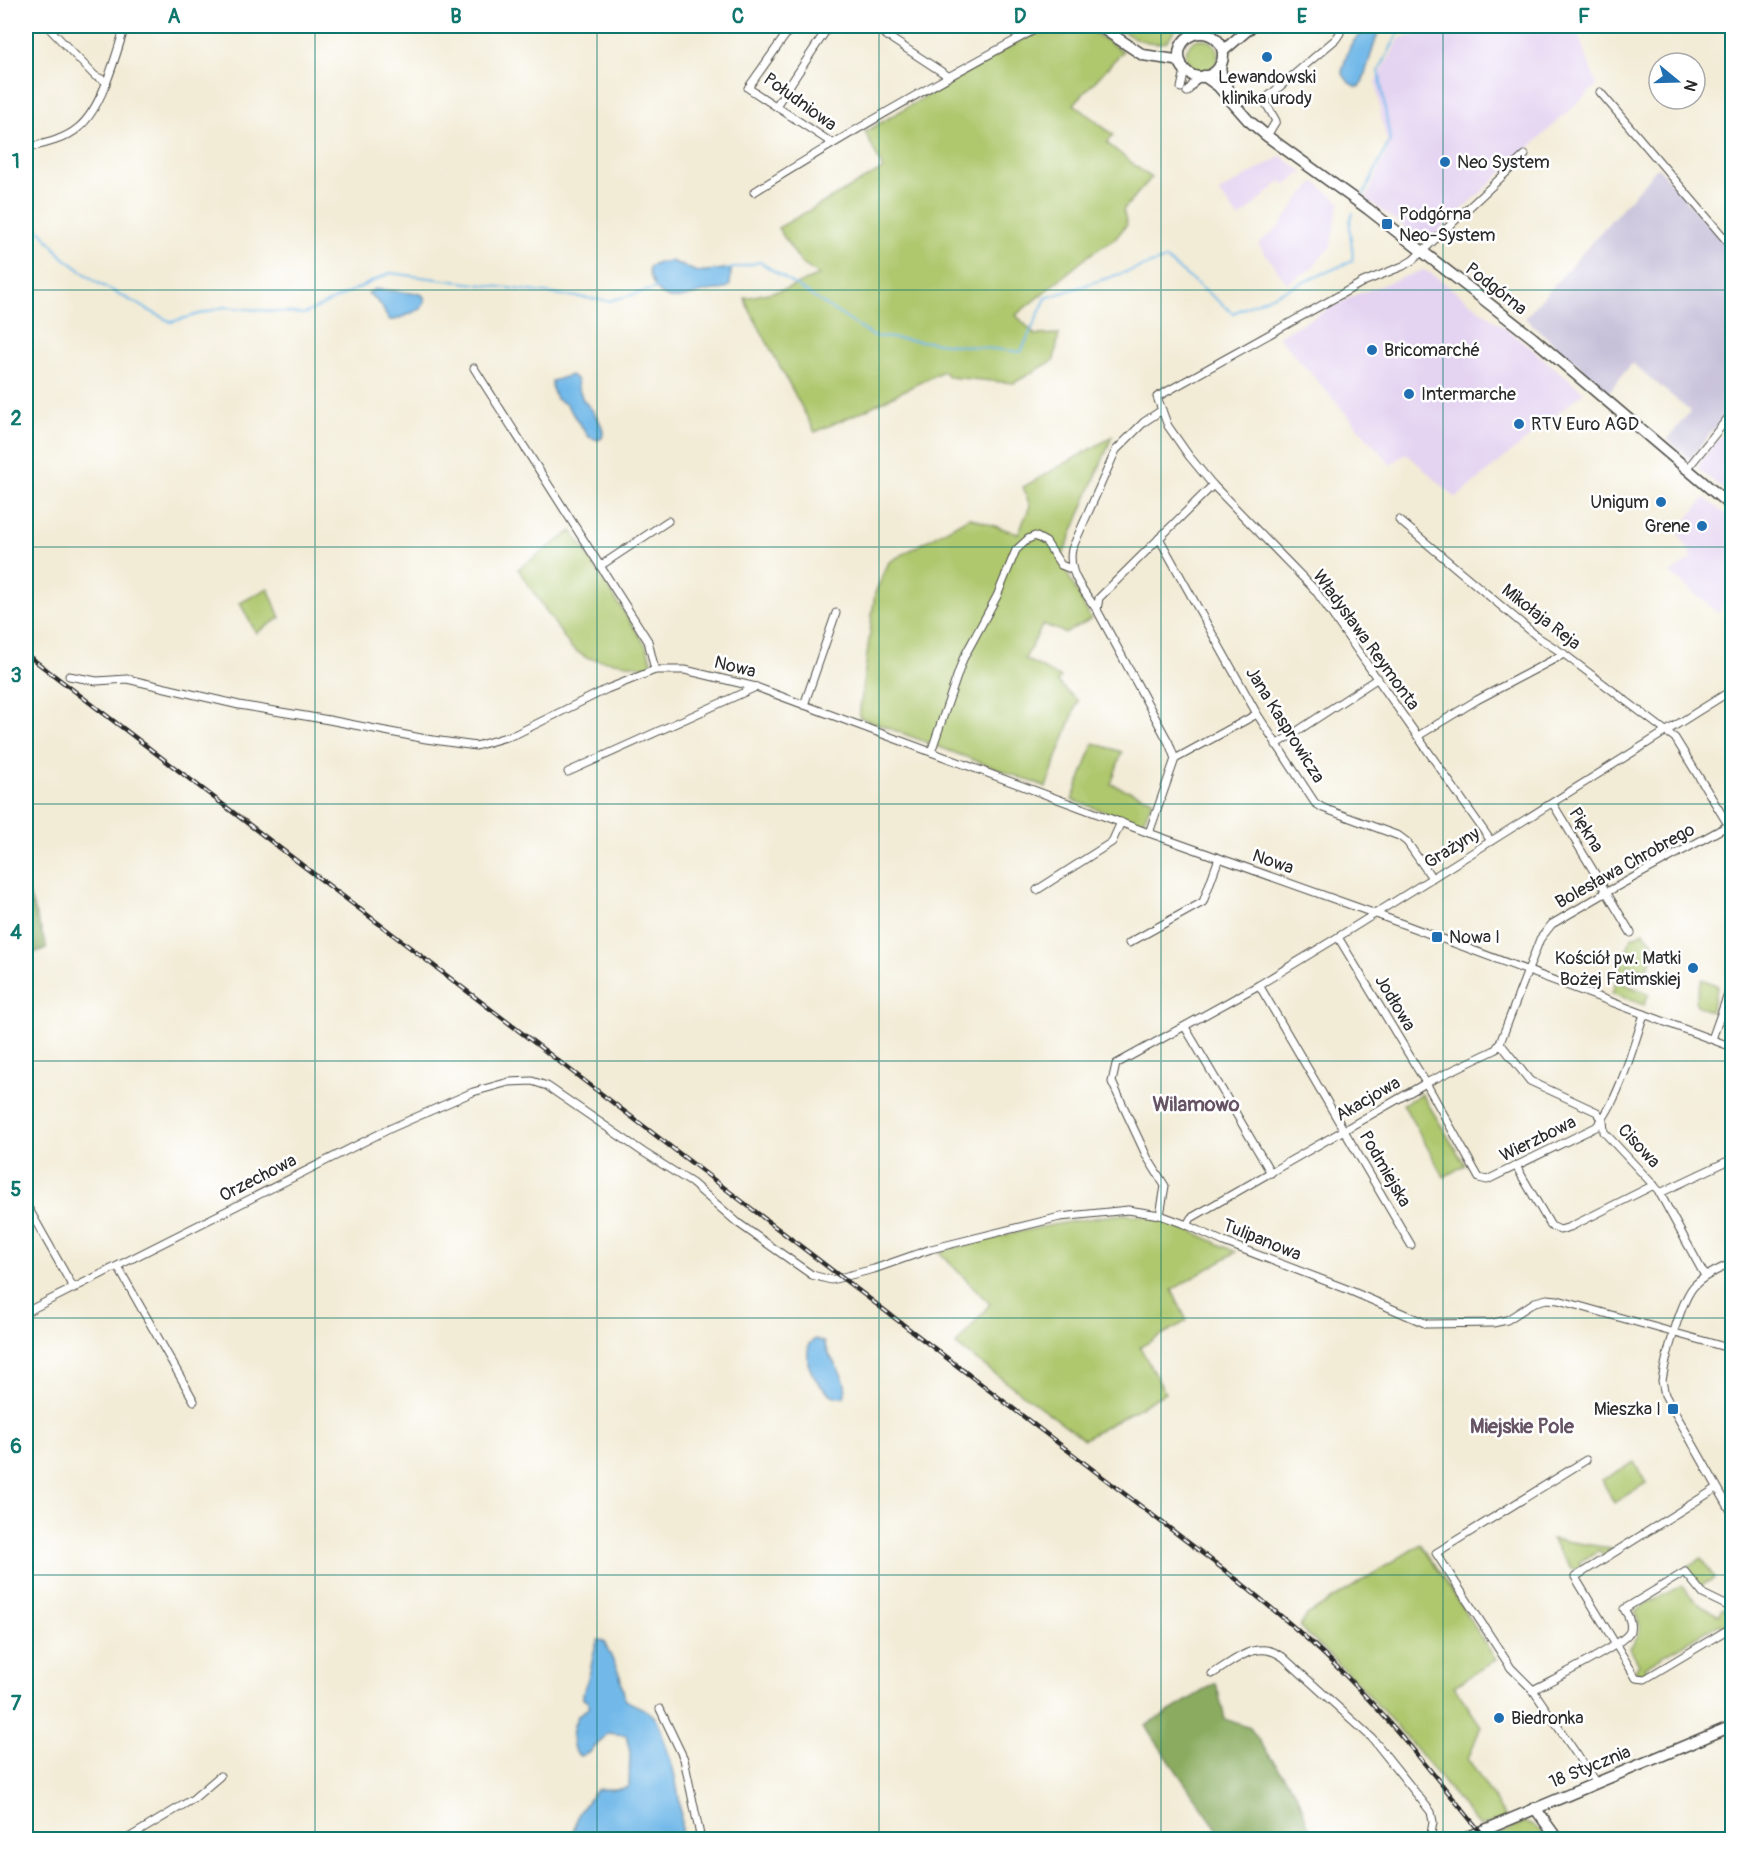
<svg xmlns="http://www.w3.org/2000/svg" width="1758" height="1865" viewBox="0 0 1758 1865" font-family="Pangolin,sans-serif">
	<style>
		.built { fill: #e4d3f1 }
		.industrial { fill: #c6c0d9 }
		.green { fill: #afc86e; stroke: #6d7a4c; stroke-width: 1.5 }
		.forest { fill: #8bac61; stroke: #5b6c46; stroke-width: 1.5 }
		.water { fill: #72b9e9; stroke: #4e728a; stroke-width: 1.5 }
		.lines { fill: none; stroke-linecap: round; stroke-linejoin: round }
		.stream { stroke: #72b9e9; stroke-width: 2 }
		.street-casing { stroke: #494844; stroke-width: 9 }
		.secondary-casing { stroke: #494844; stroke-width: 13 }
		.street { stroke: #fff; stroke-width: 7 }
		.secondary { stroke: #fff; stroke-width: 10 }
		.rail-casing { stroke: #2b2b2b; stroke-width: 4.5 }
		.rail { stroke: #fff; stroke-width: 2; stroke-dasharray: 7; stroke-linecap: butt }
		.grid { fill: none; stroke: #0f766e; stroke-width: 1.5; stroke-opacity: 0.55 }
		.poi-dot { fill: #1f6fb2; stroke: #fff; stroke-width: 2 }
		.labels { text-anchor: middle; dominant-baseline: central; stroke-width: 5; stroke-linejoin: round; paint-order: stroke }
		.poi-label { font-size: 18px; fill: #2b2b2b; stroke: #fff; text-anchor: start }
		.street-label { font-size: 18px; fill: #2b2b2b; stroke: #fff }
		.neighbourhood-label { font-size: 20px; font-weight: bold; fill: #665364; stroke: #fff }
		.neatline { fill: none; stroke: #0f766e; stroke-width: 2 }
		.grid-label { font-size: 20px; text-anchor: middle; font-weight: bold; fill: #0f766e }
	</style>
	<rect width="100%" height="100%" fill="#fff"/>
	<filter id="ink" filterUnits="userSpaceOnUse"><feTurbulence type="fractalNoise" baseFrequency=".0167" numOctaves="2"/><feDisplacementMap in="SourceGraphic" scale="12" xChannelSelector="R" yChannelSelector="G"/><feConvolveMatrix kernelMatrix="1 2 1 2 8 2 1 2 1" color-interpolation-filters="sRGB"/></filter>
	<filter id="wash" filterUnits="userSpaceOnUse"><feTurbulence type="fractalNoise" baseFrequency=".008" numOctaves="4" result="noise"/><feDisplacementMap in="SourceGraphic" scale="24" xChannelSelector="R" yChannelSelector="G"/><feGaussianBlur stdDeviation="1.35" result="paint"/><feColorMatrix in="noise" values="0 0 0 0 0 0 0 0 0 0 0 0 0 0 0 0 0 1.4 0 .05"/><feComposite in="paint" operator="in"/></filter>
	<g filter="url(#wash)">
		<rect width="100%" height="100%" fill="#f2ebd5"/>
		<g class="built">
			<path d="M 1466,26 L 1486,30 L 1490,26 L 1575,26 L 1597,85 L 1426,243 L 1366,199 L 1389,147 L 1382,123 L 1376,82 L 1400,38 Z"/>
			<path d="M 1281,156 L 1303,172 L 1286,185 L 1281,181 L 1239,219 L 1219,192 Z"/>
			<path d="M 1315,182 L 1341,203 L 1338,207 L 1331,246 L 1311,269 L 1287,283 L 1258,244 L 1279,227 L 1302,195 Z"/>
			<path d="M 1423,270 L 1432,274 L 1521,340 L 1584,392 L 1456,498 L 1406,453 L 1391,465 L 1278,336 L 1355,295 Z"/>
			<path d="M 1732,422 L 1732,497 L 1697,468 L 1700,462 Z"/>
			<path d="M 1705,498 L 1732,520 L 1732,595 L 1718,613 L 1670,573 L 1693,558 L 1677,531 Z"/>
		</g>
		<path class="industrial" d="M 1658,167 L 1732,253 L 1732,406 L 1690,459 L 1667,440 L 1690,411 L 1632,363 L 1609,392 L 1525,318 Z"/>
		<g class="green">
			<path d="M 1045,26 L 1083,26 L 1123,51 L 1074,104 L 1113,135 L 1107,143 L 1151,178 L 1123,210 L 1127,224 L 1116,238 L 1092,253 L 1016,315 L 1035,335 L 1059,334 L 1054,360 L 1014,383 L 949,377 L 943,371 L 865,410 L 815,432 L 747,305 L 745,298 L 786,289 L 819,275 L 801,263 L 778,228 L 883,169 L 865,132 Z"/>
			<path d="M 1114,26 L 1178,26 L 1166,42 C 1146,46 1131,37 1114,26 Z"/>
			<circle cx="1202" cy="55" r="16"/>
			<path d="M 1112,437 L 1062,557 L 1064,567 L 1091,619 L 1065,633 L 1043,624 L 1025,659 L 1061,678 L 1057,682 L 1078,701 L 1046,787 L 859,717 L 875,593 L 889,562 L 969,517 L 1018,534 L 1030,506 L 1023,487 Z"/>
			<path d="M 572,531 L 646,646 L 652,662 L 648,667 L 587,658 L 571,648 L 518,569 Z"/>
			<path d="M 268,588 L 280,618 L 256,633 L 240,603 Z"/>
			<path d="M 1094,743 L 1122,752 L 1111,784 L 1153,800 L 1143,821 L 1134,822 L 1072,800 Z"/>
			<path d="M 1644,932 L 1653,943 L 1651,950 L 1654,952 L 1646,971 L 1628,965 L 1622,983 L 1649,994 L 1644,1005 L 1612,993 L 1631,938 Z"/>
			<path d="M 1702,979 L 1718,986 L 1710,1012 L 1697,1005 L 1695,1001 Z"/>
			<path d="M 1422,1094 L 1465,1165 L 1444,1177 L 1403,1104 Z"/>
			<path d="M 1123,1214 L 1164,1218 L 1236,1252 L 1172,1290 L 1187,1321 L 1140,1347 L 1165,1393 L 1084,1439 L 956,1345 L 990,1304 L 939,1252 C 1000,1236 1060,1221 1123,1214 Z"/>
			<path d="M 1634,1462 L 1646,1483 L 1614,1503 L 1602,1480 Z"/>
			<path d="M 1551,1539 L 1611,1548 L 1611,1550 L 1603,1555 L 1599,1550 L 1579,1562 L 1582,1568 L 1571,1569 Z"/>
			<path d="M 1421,1544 L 1496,1660 L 1454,1686 L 1481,1726 L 1468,1759 L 1506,1818 L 1480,1827 L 1412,1744 L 1360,1685 L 1300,1627 L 1307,1615 Z"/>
			<path d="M 1702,1558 L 1714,1578 L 1700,1587 L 1687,1567 Z"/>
			<path d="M 1682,1585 C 1691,1600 1704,1607 1719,1615 L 1723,1608 L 1728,1611 L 1730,1621 L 1724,1628 L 1720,1623 L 1644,1667 L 1647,1673 L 1640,1675 L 1635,1669 L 1639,1664 L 1630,1648 C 1641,1636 1642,1625 1634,1611 Z"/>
			<path d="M 1525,1822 L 1537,1828 L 1546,1839 L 1504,1839 L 1500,1834 Z"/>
		</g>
		<g class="forest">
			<path d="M 26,886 L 47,948 L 26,956 Z"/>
			<path d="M 1216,1683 L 1225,1719 L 1250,1728 L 1298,1796 L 1310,1830 L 1318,1839 L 1224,1839 L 1145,1726 Z"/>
		</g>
		<g class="water">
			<path d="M 1373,29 L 1377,31 L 1377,36 L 1362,83 L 1359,87 C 1350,86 1346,79 1342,72 C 1348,50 1349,37 1373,29 Z"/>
			<path d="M 671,261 L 697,272 L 725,269 L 731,271 L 730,285 C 724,292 717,289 708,291 C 689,294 667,309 654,285 C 651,279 648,274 649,267 L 658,263 Z"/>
			<path d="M 375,289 L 421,294 L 424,297 L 425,301 L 421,309 L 395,320 L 390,320 L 387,317 L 381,305 L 368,293 Z"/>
			<path d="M 571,375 L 577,380 L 578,388 C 582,393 580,396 584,401 C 592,409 607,427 602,438 L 598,440 L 589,437 L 566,404 L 556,399 L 552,388 L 552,381 Z"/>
			<path d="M 815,1339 L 824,1342 C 827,1359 852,1379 844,1397 C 828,1400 812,1377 808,1363 C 807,1356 808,1350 809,1344 Z"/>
			<path d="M 598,1640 L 604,1641 L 620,1676 L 625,1699 C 635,1707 649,1708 656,1719 C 660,1724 662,1733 664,1740 C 676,1773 683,1804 681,1839 L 571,1839 L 579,1813 L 596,1790 C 606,1788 616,1790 626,1788 L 629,1785 L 630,1752 L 626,1735 L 608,1733 L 589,1753 L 580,1756 C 568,1749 572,1726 578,1716 C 581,1712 586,1710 590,1707 L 587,1701 L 583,1699 C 582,1689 587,1684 589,1675 C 593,1663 592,1652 598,1640 Z"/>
		</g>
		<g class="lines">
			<g class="stream">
				<path d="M 1363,196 L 1390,140 L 1379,71 L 1402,26"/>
				<path d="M 26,214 L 63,257 L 96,282 L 171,322 L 224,307 L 304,314 L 390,273 L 609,301 L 657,288"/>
				<path d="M 726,270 L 760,262 L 873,336 L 1021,352 L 1046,298 L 1166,259 L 1233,313 L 1352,261 C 1355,245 1345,229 1353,213"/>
			</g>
		</g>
	</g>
	<g filter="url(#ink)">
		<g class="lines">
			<defs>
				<g id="street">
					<path d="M 47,26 L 95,76 L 106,81"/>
					<path d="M 792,26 L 748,88 L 832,143"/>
					<path d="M 872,26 L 948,76"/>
					<path d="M 1203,26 L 1208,34"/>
					<path d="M 1190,35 L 1193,26"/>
					<path d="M 1181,88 L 1185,70"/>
					<path d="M 1187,92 L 1199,76"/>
					<path d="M 1600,92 L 1732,247"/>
					<path d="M 776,106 L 829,26"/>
					<path d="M 1267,136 L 1276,121 L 1264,100 L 1336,39 L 1340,33 L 1340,26"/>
					<path d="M 26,148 C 43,144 64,140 78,128 C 102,109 116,55 125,26"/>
					<path d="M 754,192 C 848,133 944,78 1042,26"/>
					<path d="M 474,368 L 648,641 L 655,670"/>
					<path d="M 1687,469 L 1732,413"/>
					<path d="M 1399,520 L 1539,638 L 1564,654 L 1675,738 L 1732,831"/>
					<path d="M 1159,538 L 1257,714 L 1315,803 L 1323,808 L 1399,836 L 1407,842 L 1432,878"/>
					<path d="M 600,566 L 668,521"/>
					<path d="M 1097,610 C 1084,591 1067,573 1072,549 L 1116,450 L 1144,422 L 1162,410"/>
					<path d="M 69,676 L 97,681 L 127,679 L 239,705 L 329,720 L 426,739 L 476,746 L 516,734 L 607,689 L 655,670 L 685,670 L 756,687 L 1149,833 L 1376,914 L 1732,1047"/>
					<path d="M 804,705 L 836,613"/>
					<path d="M 1418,736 L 1477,700 L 1564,654"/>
					<path d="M 1276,745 L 1378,678"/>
					<path d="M 931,752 L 963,659 L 997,596 L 1016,550 L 1028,539 L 1035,536 L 1046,542 L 1061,565 L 1071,569"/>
					<path d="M 1175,759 L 1257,714"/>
					<path d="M 568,772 L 756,687"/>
					<path d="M 1553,804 L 1631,933"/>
					<path d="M 1149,833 L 1175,759 L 1169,743 L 1097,610 L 1099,598 L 1213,485"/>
					<path d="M 1491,841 L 1315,590 L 1213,485 L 1189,456 L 1168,426 L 1157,397 L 1363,282 L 1403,266 L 1413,260 L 1525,155"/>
					<path d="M 1037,890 L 1112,842 L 1121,822"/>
					<path d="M 1338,937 L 1426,1083 L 1479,1178 L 1487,1180 L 1596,1127 C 1617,1105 1634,1045 1644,1014"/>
					<path d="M 1129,943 L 1203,902 L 1219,858"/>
					<path d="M 1259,985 L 1411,1245"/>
					<path d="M 1185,1027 L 1271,1173"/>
					<path d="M 1712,1039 L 1732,983"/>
					<path d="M 1500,1043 L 1530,1081 L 1597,1112 L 1603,1120 L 1604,1132 L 1658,1190 L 1705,1276"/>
					<path d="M 1516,1166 L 1551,1226 L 1560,1230 L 1570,1227 L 1654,1185"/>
					<path d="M 1660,1193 L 1732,1159"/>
					<path d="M 26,1204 L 74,1289"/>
					<path d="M 1160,1215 L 1165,1186 L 1147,1157 L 1112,1082 L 1116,1064 L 1259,985 L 1338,937 L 1732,690"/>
					<path d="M 1187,1225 L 1191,1218 L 1426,1083 L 1495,1050 L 1500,1043 L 1540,939 L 1552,924 L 1607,892 L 1729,825"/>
					<path d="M 1732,1263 C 1720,1269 1706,1274 1696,1284 C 1681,1297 1665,1361 1662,1381 L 1665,1395 L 1732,1513"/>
					<path d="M 118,1267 L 194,1401"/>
					<path d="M 26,1312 L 387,1130 L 473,1092 L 509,1082 L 532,1081 L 547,1086 L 643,1152 L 692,1183 L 738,1223 L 812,1275 L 831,1280 L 874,1269 L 931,1249 L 1060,1217 L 1128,1210 L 1160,1215 L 1187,1225 L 1224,1242 L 1344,1288 L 1427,1324 L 1493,1323 L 1507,1320 L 1535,1302 L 1547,1299 L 1558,1300 L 1732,1349"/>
					<path d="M 1586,1460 L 1436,1553 L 1511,1668 L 1533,1690 L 1596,1783"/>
					<path d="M 1717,1488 L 1575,1577 L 1636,1678 L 1645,1679 L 1732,1627"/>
					<path d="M 1212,1674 C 1236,1660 1257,1638 1283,1657 L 1372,1738 L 1431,1812 L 1433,1822 L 1430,1840"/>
					<path d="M 1533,1690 C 1549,1681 1625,1645 1630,1631 C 1632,1624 1628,1615 1624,1609 L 1685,1572 L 1703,1594 L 1732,1608"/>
					<path d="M 660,1709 L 684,1759 L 701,1840"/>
					<path d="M 125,1840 L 193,1799 L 220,1776"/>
				</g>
				<g id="secondary">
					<path d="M 1099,26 L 1143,55 L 1175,60 L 1181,63"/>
					<circle cx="1201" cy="55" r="22"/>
					<path d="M 1223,51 L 1252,26"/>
					<path d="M 1220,65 L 1221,74 L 1231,95"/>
					<path d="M 1204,76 L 1218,86 L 1248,120 L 1267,136 L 1368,209 L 1533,338 L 1732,507"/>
					<path d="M 1535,1808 L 1558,1840"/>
					<path d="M 1461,1840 L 1732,1726"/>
				</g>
			</defs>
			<use href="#street" class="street-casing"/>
			<use href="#secondary" class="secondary-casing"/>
			<use href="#street" class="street"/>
			<use href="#secondary" class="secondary"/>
			<defs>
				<path id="rail" d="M 26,654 L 1236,1579 C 1274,1610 1312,1641 1346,1676 C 1397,1727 1441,1784 1487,1840"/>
			</defs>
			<use href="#rail" class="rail-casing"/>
			<use href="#rail" class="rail"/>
		</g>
	</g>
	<path class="grid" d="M 315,26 L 315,1840M 597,26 L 597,1840M 879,26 L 879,1840M 1161,26 L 1161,1840M 1443,26 L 1443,1840M 26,290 L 1732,290M 26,547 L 1732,547M 26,804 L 1732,804M 26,1061 L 1732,1061M 26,1318 L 1732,1318M 26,1575 L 1732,1575"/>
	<g class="poi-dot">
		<circle cx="1267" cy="57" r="6"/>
		<circle cx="1445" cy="162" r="6"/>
		<rect x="1381" y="218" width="12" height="12" rx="3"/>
		<circle cx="1372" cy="350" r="6"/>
		<circle cx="1409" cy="394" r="6"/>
		<circle cx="1519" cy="424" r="6"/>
		<circle cx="1661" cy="502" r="6"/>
		<circle cx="1702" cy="526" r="6"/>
		<rect x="1431" y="931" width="12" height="12" rx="3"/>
		<circle cx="1693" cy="968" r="6"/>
		<rect x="1667" y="1403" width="12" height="12" rx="3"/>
		<circle cx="1499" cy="1718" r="6"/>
	</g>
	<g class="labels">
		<g class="poi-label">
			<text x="1267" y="77" text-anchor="middle">Lewandowski<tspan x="1267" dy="21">klinika urody</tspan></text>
			<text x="1457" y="162">Neo System</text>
			<text x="1399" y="214">Podgórna<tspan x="1399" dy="21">Neo-System</tspan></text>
			<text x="1384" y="350">Bricomarché</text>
			<text x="1421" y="394">Intermarche</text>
			<text x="1531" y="424">RTV Euro AGD</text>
			<text x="1649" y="502" text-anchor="end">Unigum</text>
			<text x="1690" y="526" text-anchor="end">Grene</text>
			<text x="1449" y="937">Nowa I</text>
			<text x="1681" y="958" text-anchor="end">Kościół pw. Matki<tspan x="1681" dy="21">Bożej Fatimskiej</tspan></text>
			<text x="1661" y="1409" text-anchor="end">Mieszka I</text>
			<text x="1511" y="1718">Biedronka</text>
		</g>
		<g class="street-label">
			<text transform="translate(800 102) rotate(36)">Południowa</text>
			<text transform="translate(1496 289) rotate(38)">Podgórna</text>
			<text transform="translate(1541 617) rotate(38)">Mikołaja Reja</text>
			<text transform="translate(1366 640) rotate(54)">Władysława Reymonta</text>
			<text transform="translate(735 667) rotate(14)">Nowa</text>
			<text transform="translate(1285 725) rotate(58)">Jana Kasprowicza</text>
			<text transform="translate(1586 830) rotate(58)">Piękna</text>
			<text transform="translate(1452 848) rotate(-32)">Grażyny</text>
			<text transform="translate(1273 862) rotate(19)">Nowa</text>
			<text transform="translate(1625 866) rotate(-29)">Bolesława Chrobrego</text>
			<text transform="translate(1395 1003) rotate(59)">Jodłowa</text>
			<text transform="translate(1368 1099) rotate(-30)">Akacjowa</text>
			<text transform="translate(1538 1139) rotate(-26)">Wierzbowa</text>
			<text transform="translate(1639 1146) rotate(47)">Cisowa</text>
			<text transform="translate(1385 1169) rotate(60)">Podmiejska</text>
			<text transform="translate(258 1178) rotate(-27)">Orzechowa</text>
			<text transform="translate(1262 1240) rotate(22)">Tulipanowa</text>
			<text transform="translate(1590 1767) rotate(-22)">18 Stycznia</text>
		</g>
		<g class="neighbourhood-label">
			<text x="1196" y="1104">Wilamowo</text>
			<text x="1522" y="1426">Miejskie Pole</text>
		</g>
	</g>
	<rect width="1758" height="1865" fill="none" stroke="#fff" stroke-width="66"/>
	<g transform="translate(1677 81) rotate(109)"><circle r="28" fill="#ffffff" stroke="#aaaaaa" stroke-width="1.5"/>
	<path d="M0-4.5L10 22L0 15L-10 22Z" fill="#1f6fb2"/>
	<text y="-9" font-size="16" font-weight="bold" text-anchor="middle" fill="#2b2b2b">N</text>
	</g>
	<rect x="33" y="33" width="1692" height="1799" class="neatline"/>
	<g class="grid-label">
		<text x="174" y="23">A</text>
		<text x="456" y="23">B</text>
		<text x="738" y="23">C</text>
		<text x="1020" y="23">D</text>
		<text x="1302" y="23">E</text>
		<text x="1584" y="23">F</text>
		<text x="16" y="168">1</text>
		<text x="16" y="425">2</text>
		<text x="16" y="682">3</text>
		<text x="16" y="939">4</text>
		<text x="16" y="1196">5</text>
		<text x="16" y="1453">6</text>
		<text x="16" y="1710">7</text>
	</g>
</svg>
